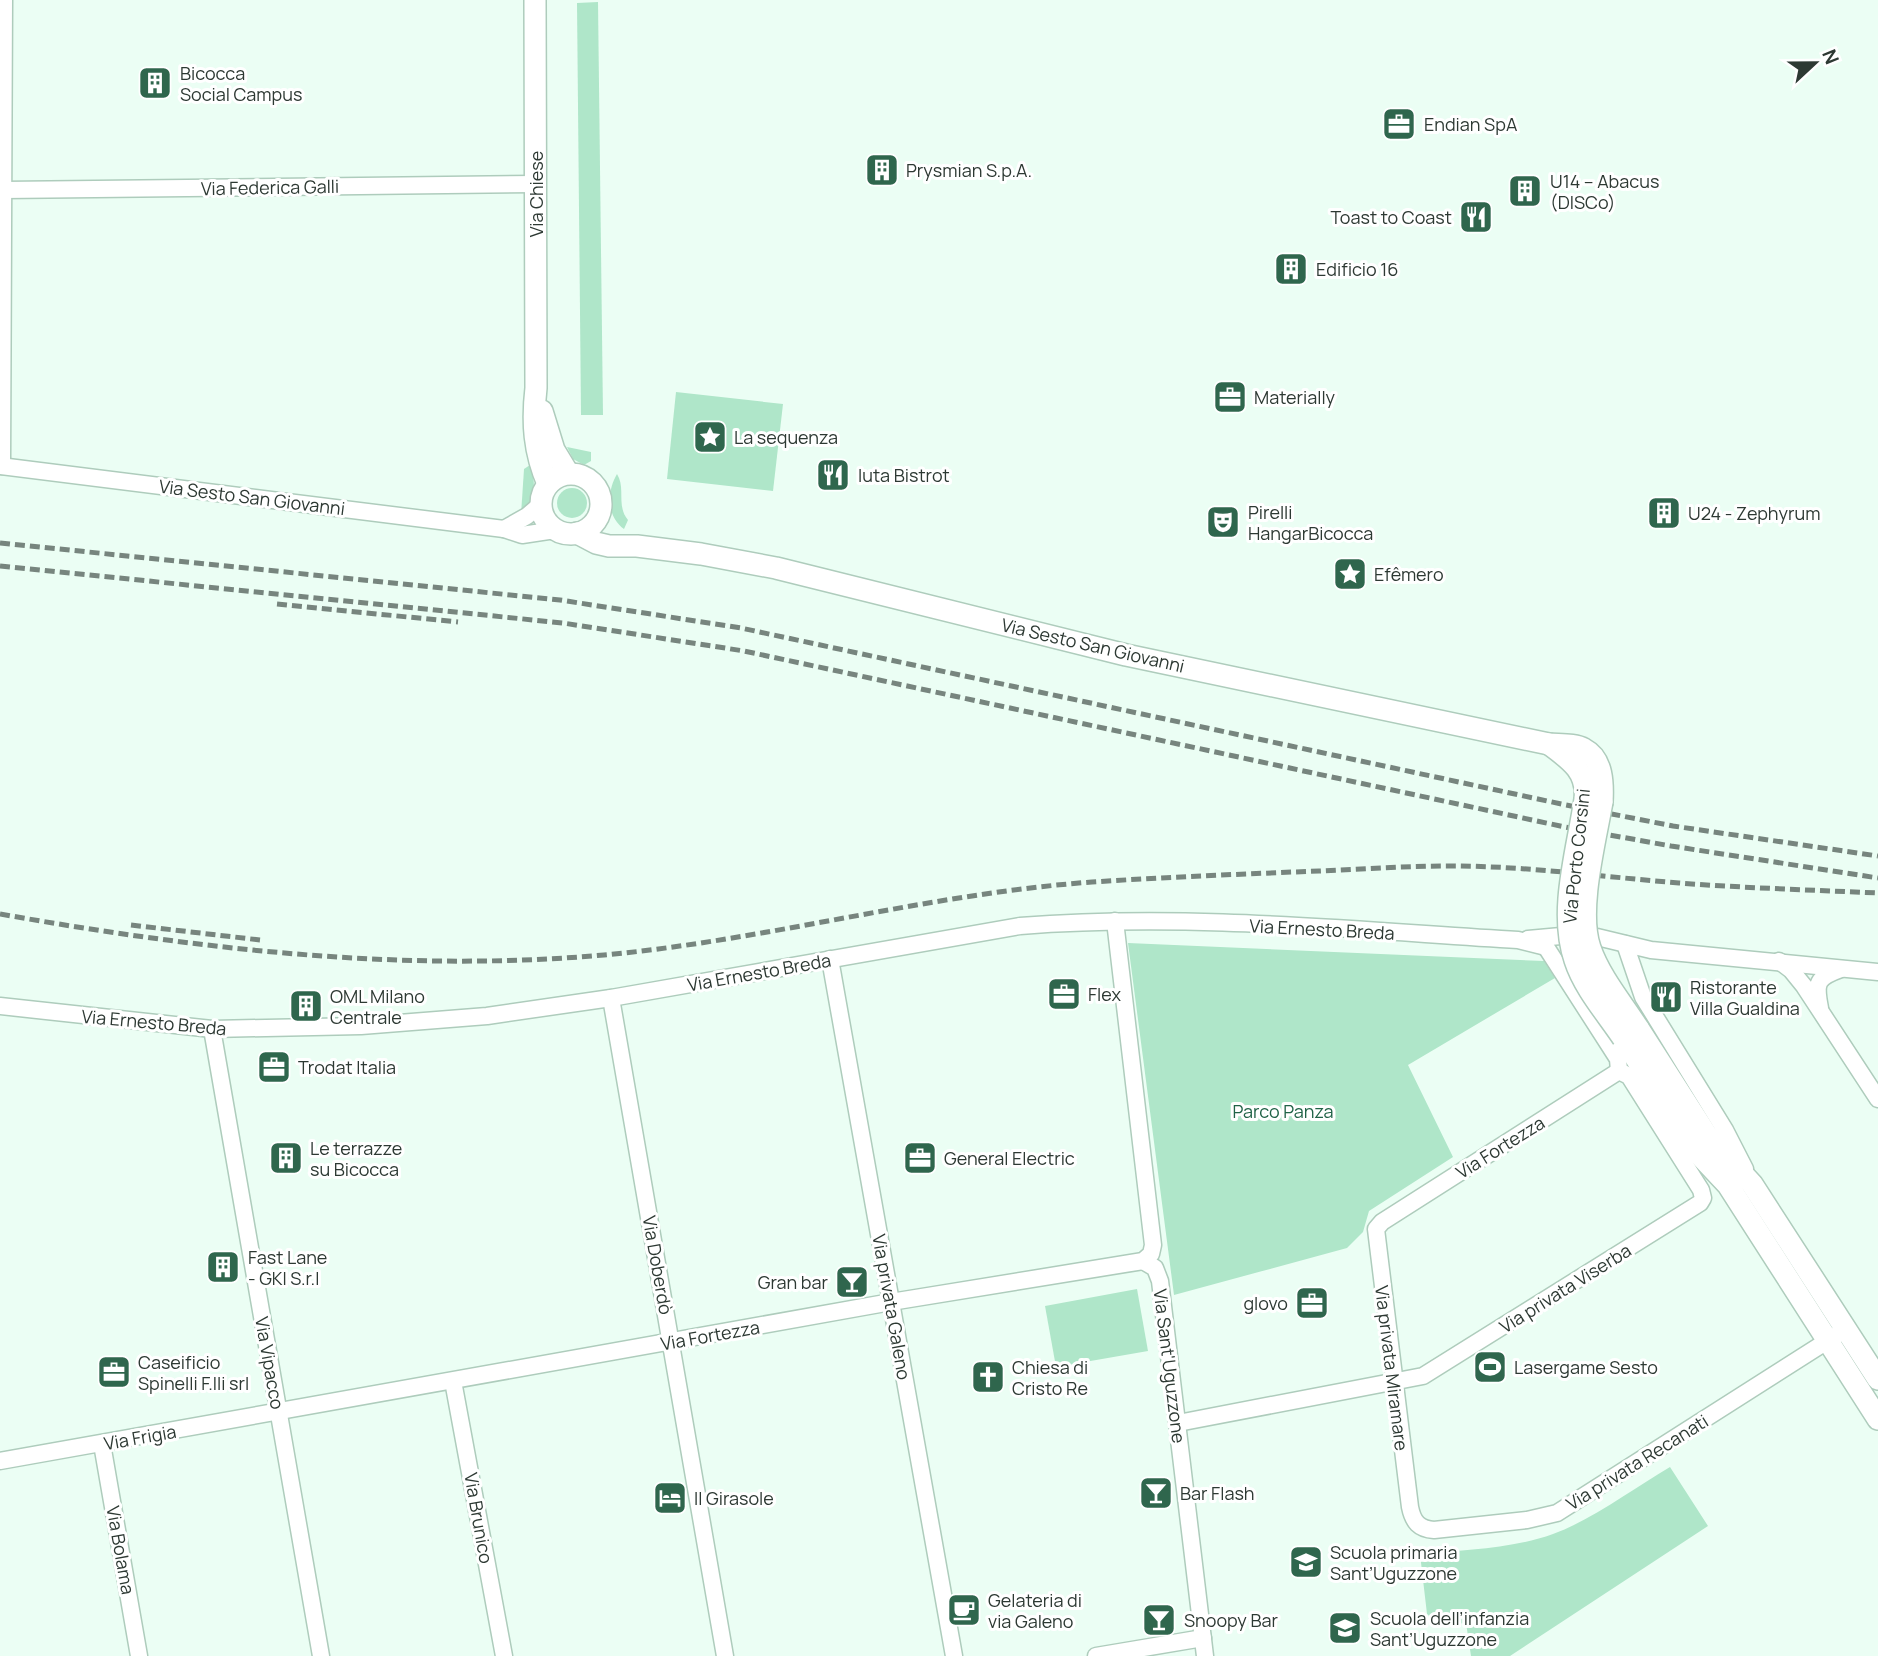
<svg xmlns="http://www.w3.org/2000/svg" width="1878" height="1656" viewBox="0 0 1878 1656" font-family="Manrope,sans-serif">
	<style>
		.green { fill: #afe6c9 }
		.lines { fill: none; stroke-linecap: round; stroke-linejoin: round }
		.street-casing { stroke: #aeccbc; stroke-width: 19 }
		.secondary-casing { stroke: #aeccbc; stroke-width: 24 }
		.street { stroke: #fff; stroke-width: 16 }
		.secondary { stroke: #fff; stroke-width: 21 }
		.rail { stroke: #77857e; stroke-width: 5; stroke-dasharray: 10 5; stroke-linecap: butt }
		.secondary-bridge-casing { stroke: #aeccbc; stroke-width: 24; stroke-linecap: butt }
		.secondary-bridge { stroke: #fff; stroke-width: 21 }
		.labels { text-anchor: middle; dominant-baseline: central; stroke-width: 6; stroke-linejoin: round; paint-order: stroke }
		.poi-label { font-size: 18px; fill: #2d3933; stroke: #fff; text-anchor: start }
		.street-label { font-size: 18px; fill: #2d3933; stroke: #fff }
		.park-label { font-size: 18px; fill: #206347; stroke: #fff }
	</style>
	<rect width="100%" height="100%" fill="#ebfef4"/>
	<g class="green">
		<path d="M 598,2 L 603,415 L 581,415 L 577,3 Z"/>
		<path d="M 676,392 L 783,404 L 773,491 L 667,479 Z"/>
		<path d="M 567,447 L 591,452 L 591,461 L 584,465 L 573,459 Z"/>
		<path d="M 530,465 C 537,486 535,499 521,515 L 524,469 Z"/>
		<path d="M 617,474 C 626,488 616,506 628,520 L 624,529 C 606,516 607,491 617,474 Z"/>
		<circle cx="572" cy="503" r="15"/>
		<path d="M 1128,943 L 1544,961 L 1555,978 L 1408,1065 L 1453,1157 L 1369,1211 L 1363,1232 L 1347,1248 L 1174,1295 Z"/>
		<path d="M 1137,1289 L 1148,1351 L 1056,1367 L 1045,1306 Z"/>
		<path d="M 1670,1467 L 1708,1526 L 1510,1656 L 1471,1656 L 1466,1623 L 1440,1625 L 1427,1614 L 1420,1554 C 1463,1550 1512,1549 1553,1534 C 1592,1520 1634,1488 1670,1467 Z"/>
	</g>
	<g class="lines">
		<defs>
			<g id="street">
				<path d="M 3,190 L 536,184"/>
				<path d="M 0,466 L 504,529 L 522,535 L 555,530"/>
				<path d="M 2,466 L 4,0"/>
				<path d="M 504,529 L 527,516 L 541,504"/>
				<path d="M 1597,937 L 1651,950 L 1878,972"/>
				<path d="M 1528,939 L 1561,936"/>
				<path d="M 1625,944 L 1643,997 L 1725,1130 L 1745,1169"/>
				<path d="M 1546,947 L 1618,1059 L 1619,1071"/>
				<path d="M 830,959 L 954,1656"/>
				<path d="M 1779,961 L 1791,970 L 1804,986 L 1878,1099"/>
				<path d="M 611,998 L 725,1656"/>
				<path d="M 0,1006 L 212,1029 L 361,1026 L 487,1016 L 611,998 L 1020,926 C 1186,913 1353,930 1518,940 L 1546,947"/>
				<path d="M 1820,1008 C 1815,983 1816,978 1841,969"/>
				<path d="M 212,1029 L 321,1656"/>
				<path d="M 1619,1071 L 1382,1222 L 1376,1229 L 1410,1507 C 1413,1522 1419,1529 1434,1530 L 1527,1520 L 1557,1513 L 1846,1329"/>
				<path d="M 1143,1261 L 1155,1268 L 1160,1281 L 1205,1656"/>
				<path d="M 453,1381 L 504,1656"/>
				<path d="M 1178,1423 L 1423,1376 L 1700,1203 L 1703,1198 L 1701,1190 L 1629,1076 L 1619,1071"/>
				<path d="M 102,1444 L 139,1656"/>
				<path d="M 0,1461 L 891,1302 L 1143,1261 L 1151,1254 L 1153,1245 L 1115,921"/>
				<path d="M 1096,1656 L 1203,1638"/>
			</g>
			<g id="secondary">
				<path d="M 535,0 L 536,388 C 532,422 534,452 548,484"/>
				<path d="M 542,411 L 554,450 L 568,473"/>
				<circle cx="571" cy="504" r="30"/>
				<path d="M 577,533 L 596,543 L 609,546 L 637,546 L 701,554 L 776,568 L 1126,655 L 1549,744 C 1560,745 1575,744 1584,749 C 1603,759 1603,784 1602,802"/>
				<path d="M 1549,744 C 1569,759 1588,771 1585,799"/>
				<path d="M 1638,1028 L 1706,1134 L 1752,1184 L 1878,1379"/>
				<path d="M 1623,1038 L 1695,1150 L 1728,1185 L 1878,1419"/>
			</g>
		</defs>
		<use href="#street" class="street-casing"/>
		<use href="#secondary" class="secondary-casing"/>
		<use href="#street" class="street"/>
		<use href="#secondary" class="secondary"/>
		<g class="rail">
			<path d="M 0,543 L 560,600 L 741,628 L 1566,805 L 1673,826 L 1878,856"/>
			<path d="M 0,566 L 563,623 L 744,651 L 1565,827 L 1671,846 L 1878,878"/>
			<path d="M 277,604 L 458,622"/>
			<path d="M 0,914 C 198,949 403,973 604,955 C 768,940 927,894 1092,882 C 1168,877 1244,874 1319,871 C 1363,869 1408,866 1452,866 C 1528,866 1603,877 1679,883 C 1745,888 1812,890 1878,893"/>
			<path d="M 131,925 L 260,940"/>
		</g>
		<defs>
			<g id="secondary-bridge">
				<path d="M 1585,799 C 1578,848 1558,911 1575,960 C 1584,988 1607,1014 1623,1038"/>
				<path d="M 1602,802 C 1595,842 1577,911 1590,948 C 1600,977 1622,1003 1638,1028"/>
			</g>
		</defs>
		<use href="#secondary-bridge" class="secondary-bridge-casing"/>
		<use href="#secondary-bridge" class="secondary-bridge"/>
	</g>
	<defs>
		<symbol id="building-square" viewBox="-11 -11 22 22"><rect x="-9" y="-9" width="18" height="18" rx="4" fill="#2f664d" stroke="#fff"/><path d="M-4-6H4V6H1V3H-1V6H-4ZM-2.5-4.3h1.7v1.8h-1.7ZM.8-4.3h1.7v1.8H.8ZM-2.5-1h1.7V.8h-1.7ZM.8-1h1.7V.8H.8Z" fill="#fff"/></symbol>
		<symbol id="office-square" viewBox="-11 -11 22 22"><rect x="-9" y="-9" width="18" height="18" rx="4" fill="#2f664d" stroke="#fff"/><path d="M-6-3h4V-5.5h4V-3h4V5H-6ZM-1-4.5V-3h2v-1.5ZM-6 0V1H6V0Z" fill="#fff"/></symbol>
		<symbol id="restaurant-square" viewBox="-11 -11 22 22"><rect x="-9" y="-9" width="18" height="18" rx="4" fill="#2f664d" stroke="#fff"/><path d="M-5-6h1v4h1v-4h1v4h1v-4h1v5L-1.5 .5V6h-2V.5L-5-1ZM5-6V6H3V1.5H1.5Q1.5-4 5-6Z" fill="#fff"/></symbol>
		<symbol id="sight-square" viewBox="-11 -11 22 22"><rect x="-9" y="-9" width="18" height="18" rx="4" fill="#2f664d" stroke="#fff"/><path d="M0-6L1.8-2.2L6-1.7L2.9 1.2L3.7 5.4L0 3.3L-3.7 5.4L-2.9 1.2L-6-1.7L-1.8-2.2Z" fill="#fff"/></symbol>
		<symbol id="theatre-square" viewBox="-11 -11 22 22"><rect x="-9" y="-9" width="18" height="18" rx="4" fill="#2f664d" stroke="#fff"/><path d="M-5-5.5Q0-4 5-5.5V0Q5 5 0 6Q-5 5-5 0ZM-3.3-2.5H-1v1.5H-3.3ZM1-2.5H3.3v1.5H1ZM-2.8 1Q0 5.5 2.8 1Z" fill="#fff"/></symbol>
		<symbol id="bar-square" viewBox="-11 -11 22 22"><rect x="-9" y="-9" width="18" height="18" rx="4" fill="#2f664d" stroke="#fff"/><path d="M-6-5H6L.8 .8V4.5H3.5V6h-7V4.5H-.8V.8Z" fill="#fff"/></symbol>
		<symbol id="stadium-square" viewBox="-11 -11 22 22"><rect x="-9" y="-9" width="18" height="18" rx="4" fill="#2f664d" stroke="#fff"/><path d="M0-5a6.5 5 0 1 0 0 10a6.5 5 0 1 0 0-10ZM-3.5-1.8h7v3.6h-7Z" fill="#fff"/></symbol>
		<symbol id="church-square" viewBox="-11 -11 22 22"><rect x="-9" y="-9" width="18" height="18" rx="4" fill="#2f664d" stroke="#fff"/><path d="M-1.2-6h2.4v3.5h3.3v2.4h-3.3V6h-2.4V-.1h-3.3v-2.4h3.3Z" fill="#fff"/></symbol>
		<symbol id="hotel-square" viewBox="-11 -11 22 22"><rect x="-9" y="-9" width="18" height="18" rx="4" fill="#2f664d" stroke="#fff"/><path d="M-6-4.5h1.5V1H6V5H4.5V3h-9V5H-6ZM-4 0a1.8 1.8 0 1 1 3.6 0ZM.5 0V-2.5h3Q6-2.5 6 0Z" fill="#fff"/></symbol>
		<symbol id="school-square" viewBox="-11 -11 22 22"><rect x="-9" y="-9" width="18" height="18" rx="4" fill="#2f664d" stroke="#fff"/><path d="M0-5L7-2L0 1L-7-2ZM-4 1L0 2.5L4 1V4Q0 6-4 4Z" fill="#fff"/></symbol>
		<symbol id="cafe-square" viewBox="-11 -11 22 22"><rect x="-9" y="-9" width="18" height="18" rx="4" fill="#2f664d" stroke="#fff"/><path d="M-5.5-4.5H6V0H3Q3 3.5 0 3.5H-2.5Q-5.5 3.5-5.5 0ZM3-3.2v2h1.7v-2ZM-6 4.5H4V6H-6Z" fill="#fff"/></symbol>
	</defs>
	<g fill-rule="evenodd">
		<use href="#building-square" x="136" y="64" width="38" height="38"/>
		<use href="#office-square" x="1380" y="105" width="38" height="38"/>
		<use href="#building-square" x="863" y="151" width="38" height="38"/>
		<use href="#building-square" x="1506" y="172" width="38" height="38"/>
		<use href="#restaurant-square" x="1457" y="198" width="38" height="38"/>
		<use href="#building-square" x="1272" y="250" width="38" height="38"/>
		<use href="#office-square" x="1211" y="378" width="38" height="38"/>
		<use href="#sight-square" x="691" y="418" width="38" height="38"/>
		<use href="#restaurant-square" x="814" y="456" width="38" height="38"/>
		<use href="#building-square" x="1645" y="494" width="38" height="38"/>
		<use href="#theatre-square" x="1204" y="503" width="38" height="38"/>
		<use href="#sight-square" x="1331" y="555" width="38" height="38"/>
		<use href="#office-square" x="1045" y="975" width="38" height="38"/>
		<use href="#restaurant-square" x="1647" y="978" width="38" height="38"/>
		<use href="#building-square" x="287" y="987" width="38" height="38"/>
		<use href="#office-square" x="255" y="1048" width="38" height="38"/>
		<use href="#building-square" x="267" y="1139" width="38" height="38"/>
		<use href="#office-square" x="901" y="1139" width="38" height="38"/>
		<use href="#building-square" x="204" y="1248" width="38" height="38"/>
		<use href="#bar-square" x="833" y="1263" width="38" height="38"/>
		<use href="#office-square" x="1293" y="1284" width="38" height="38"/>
		<use href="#stadium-square" x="1471" y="1348" width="38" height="38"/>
		<use href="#office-square" x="95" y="1353" width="38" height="38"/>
		<use href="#church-square" x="969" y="1358" width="38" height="38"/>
		<use href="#bar-square" x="1137" y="1474" width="38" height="38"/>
		<use href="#hotel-square" x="651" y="1479" width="38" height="38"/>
		<use href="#school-square" x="1287" y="1543" width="38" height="38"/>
		<use href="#cafe-square" x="945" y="1591" width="38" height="38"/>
		<use href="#bar-square" x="1140" y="1601" width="38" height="38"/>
		<use href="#school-square" x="1326" y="1609" width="38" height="38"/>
	</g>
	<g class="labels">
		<g class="poi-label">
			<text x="180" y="73">Bicocca<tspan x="180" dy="21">Social Campus</tspan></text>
			<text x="1424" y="124">Endian SpA</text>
			<text x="906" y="170">Prysmian S.p.A.</text>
			<text x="1550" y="181">U14 – Abacus<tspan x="1550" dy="21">(DISCo)</tspan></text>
			<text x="1452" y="217" text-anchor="end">Toast to Coast</text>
			<text x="1316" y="269">Edificio 16</text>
			<text x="1254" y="397">Materially</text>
			<text x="734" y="437">La sequenza</text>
			<text x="858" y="475">Iuta Bistrot</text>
			<text x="1248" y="512">Pirelli<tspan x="1248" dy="21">HangarBicocca</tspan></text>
			<text x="1688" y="513">U24 - Zephyrum</text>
			<text x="1374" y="574">Efêmero</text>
			<text x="1690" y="987">Ristorante<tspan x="1690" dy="21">Villa Gualdina</tspan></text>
			<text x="1088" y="994">Flex</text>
			<text x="330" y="996">OML Milano<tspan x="330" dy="21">Centrale</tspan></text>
			<text x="298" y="1067">Trodat Italia</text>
			<text x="310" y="1148">Le terrazze<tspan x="310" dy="21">su Bicocca</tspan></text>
			<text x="944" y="1158">General Electric</text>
			<text x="248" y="1257">Fast Lane<tspan x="248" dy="21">- GKI S.r.l</tspan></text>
			<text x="828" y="1282" text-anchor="end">Gran bar</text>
			<text x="1288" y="1303" text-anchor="end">glovo</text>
			<text x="138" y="1362">Caseificio<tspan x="138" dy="21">Spinelli F.lli srl</tspan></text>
			<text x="1012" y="1367">Chiesa di<tspan x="1012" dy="21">Cristo Re</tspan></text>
			<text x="1514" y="1367">Lasergame Sesto</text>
			<text x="1180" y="1493">Bar Flash</text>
			<text x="694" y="1498">Il Girasole</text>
			<text x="1330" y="1552">Scuola primaria<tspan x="1330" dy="21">Sant’Uguzzone</tspan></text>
			<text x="988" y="1600">Gelateria di<tspan x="988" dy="21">via Galeno</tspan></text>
			<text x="1370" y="1618">Scuola dell’infanzia<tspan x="1370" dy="21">Sant’Uguzzone</tspan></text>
			<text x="1184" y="1620">Snoopy Bar</text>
		</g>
		<g class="street-label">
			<text transform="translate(270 187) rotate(-1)">Via Federica Galli</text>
			<text transform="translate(536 194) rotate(-90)">Via Chiese</text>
			<text transform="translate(252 497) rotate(7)">Via Sesto San Giovanni</text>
			<text transform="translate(1093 645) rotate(13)">Via Sesto San Giovanni</text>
			<text transform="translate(1576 856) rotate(-84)">Via Porto Corsini</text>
			<text transform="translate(1322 929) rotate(3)">Via Ernesto Breda</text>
			<text transform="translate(759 972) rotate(-10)">Via Ernesto Breda</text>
			<text transform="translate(154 1022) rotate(5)">Via Ernesto Breda</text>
			<text transform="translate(1500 1147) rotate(-32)">Via Fortezza</text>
			<text transform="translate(658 1265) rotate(80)">Via Doberdò</text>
			<text transform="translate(1565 1288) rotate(-32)">Via privata Viserba</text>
			<text transform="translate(892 1307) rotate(80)">Via privata Galeno</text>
			<text transform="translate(710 1335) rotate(-10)">Via Fortezza</text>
			<text transform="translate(270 1363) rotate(80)">Via Vipacco</text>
			<text transform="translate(1170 1366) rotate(83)">Via Sant'Uguzzone</text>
			<text transform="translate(1392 1368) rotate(83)">Via privata Miramare</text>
			<text transform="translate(140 1437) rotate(-10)">Via Frigia</text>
			<text transform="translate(1637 1462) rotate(-32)">Via privata Recanati</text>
			<text transform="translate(479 1518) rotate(80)">Via Brunico</text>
			<text transform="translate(121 1550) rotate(80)">Via Bolama</text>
		</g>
		<g class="park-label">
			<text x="1283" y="1111">Parco Panza</text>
		</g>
	</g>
	<g transform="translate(1815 63) rotate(68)" stroke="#ffffff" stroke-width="5" paint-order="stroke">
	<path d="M0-5L12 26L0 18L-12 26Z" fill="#2d3933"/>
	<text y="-10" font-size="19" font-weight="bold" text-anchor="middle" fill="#2d3933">N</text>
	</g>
</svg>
